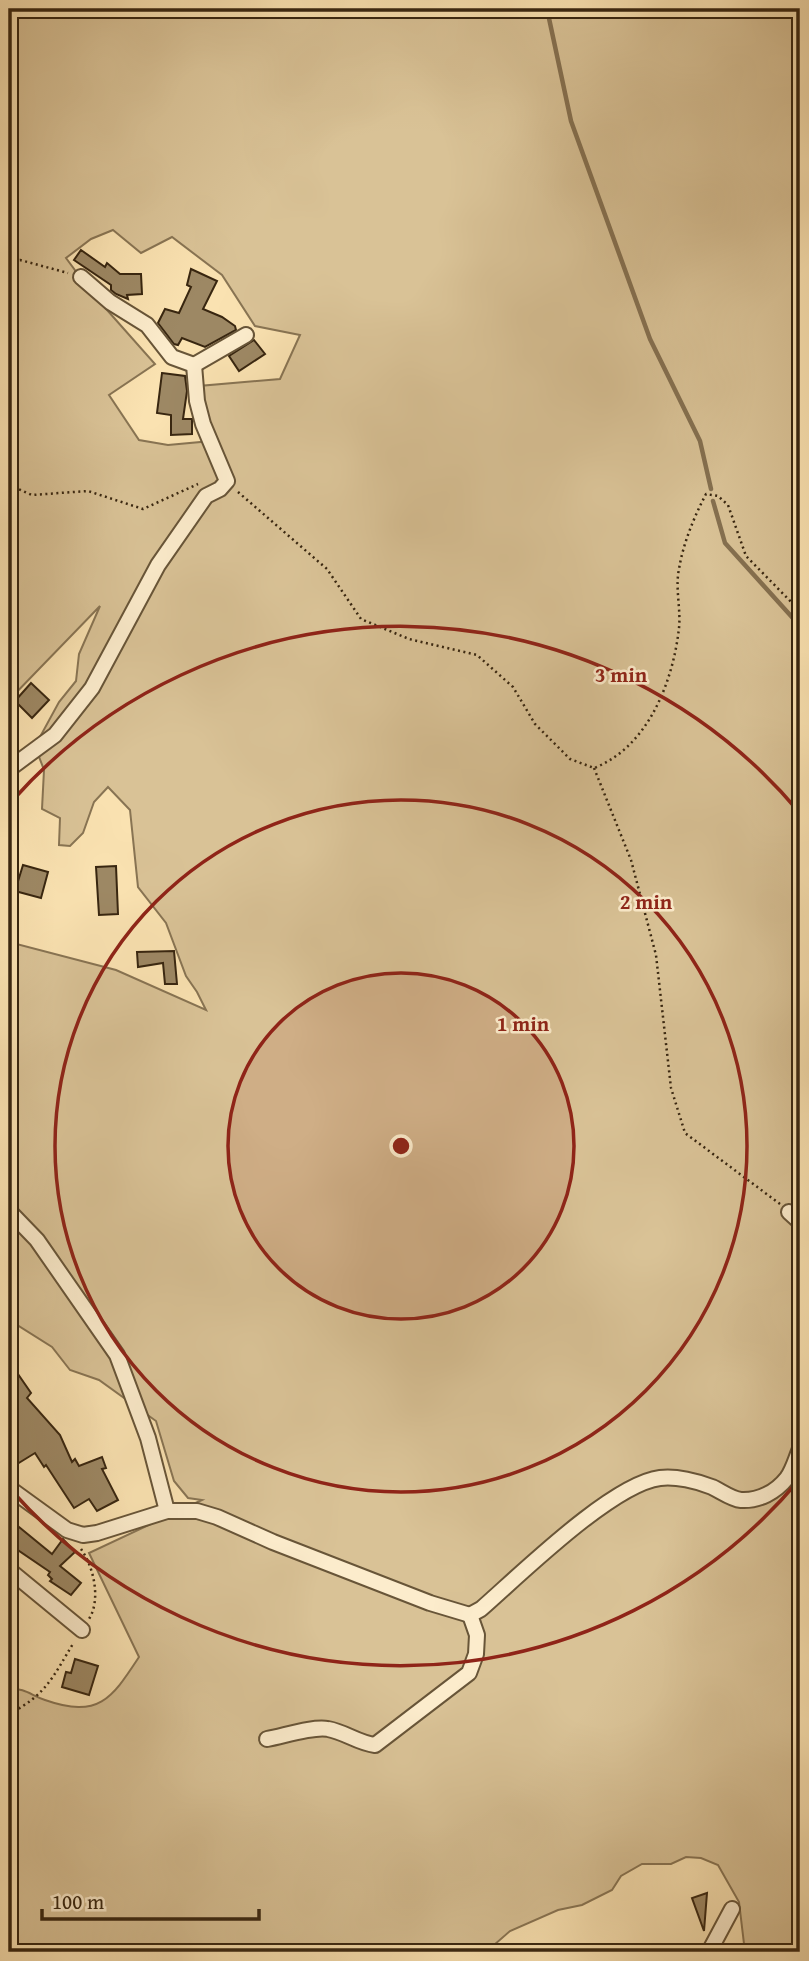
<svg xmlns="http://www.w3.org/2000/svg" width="809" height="1961" viewBox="0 0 809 1961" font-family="'Gentium Book Plus',serif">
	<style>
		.green { fill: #d9c296; stroke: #887453; stroke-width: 2; fill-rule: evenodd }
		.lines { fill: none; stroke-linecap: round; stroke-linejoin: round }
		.stream { stroke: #857050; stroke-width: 4.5 }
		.building { fill: #9d8864; stroke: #382610; stroke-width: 2 }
		.street-casing { stroke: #685538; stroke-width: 18 }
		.path { stroke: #382610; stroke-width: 2.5; stroke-dasharray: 2 3.5; stroke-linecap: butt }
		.street { stroke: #fceccc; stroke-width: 14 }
		.ring { fill: none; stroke: #8f2418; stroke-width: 3.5 }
		.centre { fill: #8f2418; stroke: #fceccc; stroke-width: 3.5 }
		.ring-label { font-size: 21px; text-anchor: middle; font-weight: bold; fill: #8f2418; stroke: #fceccc; stroke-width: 5; stroke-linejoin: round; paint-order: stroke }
	</style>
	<rect width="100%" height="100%" fill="#fae2b1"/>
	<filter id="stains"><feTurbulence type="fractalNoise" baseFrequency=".00286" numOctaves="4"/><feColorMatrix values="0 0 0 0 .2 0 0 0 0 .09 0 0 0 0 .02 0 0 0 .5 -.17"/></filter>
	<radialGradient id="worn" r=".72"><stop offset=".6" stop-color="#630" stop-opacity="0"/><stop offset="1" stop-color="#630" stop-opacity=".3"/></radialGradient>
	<path class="green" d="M 9,9 L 800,9 L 800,1952 L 745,1952 L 739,1902 L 718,1865 L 701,1858 L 686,1857 L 671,1864 L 642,1864 L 621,1876 L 612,1890 L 582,1905 L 558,1910 L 510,1931 L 486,1952 L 9,1952 L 9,1689 C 26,1688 30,1695 45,1700 C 99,1719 112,1698 139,1657 L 89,1553 L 202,1500 L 188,1498 L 174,1481 L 156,1421 L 99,1380 L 70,1370 L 52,1347 L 17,1325 L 9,1329 L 9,942 L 116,970 L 206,1010 L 197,992 L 186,976 L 166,923 L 138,887 L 130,810 L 108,787 L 94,802 L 83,833 L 70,846 L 59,845 L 60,818 L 42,809 L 44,770 L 35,746 L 59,702 L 76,681 L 79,654 L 100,606 L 9,700 ZM 113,230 L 141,253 L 172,237 L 222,275 L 255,326 L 300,335 L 280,379 L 199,386 L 211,441 L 168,445 L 139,440 L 109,395 L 155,364 L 92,293 L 66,258 L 91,239 Z"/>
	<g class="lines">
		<g class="stream">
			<path d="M 547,9 L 571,121 L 650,339 L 700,441 L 711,489"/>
			<path d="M 713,501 L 725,543 L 800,626"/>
		</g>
	</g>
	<g class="building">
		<path d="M 81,250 L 105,267 L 107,263 L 120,274 L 141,274 L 142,294 L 127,295 L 128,299 L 116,294 L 111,290 L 111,285 L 74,260 Z"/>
		<path d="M 191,269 L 217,281 L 203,309 L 222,317 L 235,326 L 236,330 L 205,347 L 182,338 L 178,345 L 174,344 L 158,323 L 165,309 L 179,313 L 191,287 L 187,285 Z"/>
		<path d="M 254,340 L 265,354 L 239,371 L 229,356 Z"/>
		<path d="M 162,373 L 185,376 L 187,391 L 183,419 L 192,419 L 192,434 L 171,435 L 171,415 L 157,413 Z"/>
		<path d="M 31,683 L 49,700 L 32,718 L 15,701 Z"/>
		<path d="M 23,865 L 48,872 L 41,898 L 15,891 Z"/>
		<path d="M 116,866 L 118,914 L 99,915 L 96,867 Z"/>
		<path d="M 174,951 L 177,984 L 165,984 L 163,963 L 138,967 L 137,952 Z"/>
		<path d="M 9,1361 L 31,1393 L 27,1398 L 60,1435 L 72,1462 L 75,1459 L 79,1466 L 102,1457 L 106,1468 L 102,1469 L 118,1500 L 97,1511 L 89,1499 L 74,1508 L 46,1465 L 44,1467 L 35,1453 L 9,1469 Z"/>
		<path d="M 19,1527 L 52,1554 L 63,1539 L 75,1552 L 60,1566 L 81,1583 L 71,1595 L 50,1581 L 52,1579 L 48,1575 L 50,1572 L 12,1546 L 14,1544 L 10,1540 Z"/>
		<path d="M 75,1659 L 98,1666 L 89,1695 L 62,1687 L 66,1672 L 71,1673 Z"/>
		<path d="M 707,1893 L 704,1931 L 692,1898 Z"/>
	</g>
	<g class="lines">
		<defs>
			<g id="street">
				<path d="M 81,277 L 110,302 L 147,325 L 172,357 L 194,365"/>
				<path d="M 194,365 L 246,335"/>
				<path d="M 9,769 L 55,735 L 92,688 L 158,565 L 206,496 L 220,489 L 227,481 L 203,424 L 197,401 L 194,365"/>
				<path d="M 9,1211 L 37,1240 L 117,1355 L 148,1438 L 167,1511"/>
				<path d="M 789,1212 L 800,1222"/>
				<path d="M 9,1488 L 67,1530 L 83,1535 L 97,1533 L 167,1511 L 197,1511 L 217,1517 L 273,1542 L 430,1603 L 470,1615"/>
				<path d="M 9,1570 L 82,1630"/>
				<path d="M 470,1615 L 481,1609 C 520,1575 612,1484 660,1478 C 676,1476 697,1481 712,1487 C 721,1491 731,1499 741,1500 C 759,1501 776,1492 787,1478 C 793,1470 796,1458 800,1449"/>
				<path d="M 267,1739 C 284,1736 313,1726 328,1729 C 345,1732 358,1743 375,1745 L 469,1673 L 476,1654 L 477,1635 L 470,1615"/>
				<path d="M 709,1952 L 732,1909"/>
			</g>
		</defs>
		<use href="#street" class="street-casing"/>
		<g class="path">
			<path d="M 9,262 L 20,260 L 68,273"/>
			<path d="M 9,485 L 32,495 L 88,491 L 143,509 L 198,484"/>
			<path d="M 238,492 L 327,569 L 361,619 L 409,639 L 477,655 L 513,687 L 535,724 L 570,759 L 594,768 C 648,747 673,682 679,628 C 681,609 675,588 679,569 C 683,544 694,517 706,494 L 718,496 L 728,505 L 746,556 L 800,611"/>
			<path d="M 594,768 L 631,860 L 656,955 L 671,1088 L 685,1133 L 780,1204"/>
			<path d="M 81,1549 C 94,1567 101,1600 89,1619"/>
			<path d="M 9,1714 C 46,1695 53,1677 74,1642"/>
		</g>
		<use href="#street" class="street"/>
	</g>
	<circle cx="401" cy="1146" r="173" fill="#8f2418" fill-opacity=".12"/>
	<g class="ring">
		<circle cx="401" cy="1146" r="173"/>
		<circle cx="401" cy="1146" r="346"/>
		<path d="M799 1480A520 520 0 0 1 12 1491M12 801A520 520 0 0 1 799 812"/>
	</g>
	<circle cx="401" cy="1146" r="10" class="centre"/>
	<g class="ring-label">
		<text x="621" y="682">3 min</text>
		<text x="646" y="909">2 min</text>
		<text x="523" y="1031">1 min</text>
	</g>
	<rect width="809" height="1961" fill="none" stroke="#fae2b1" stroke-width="35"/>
	<rect x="10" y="10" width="788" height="1940" fill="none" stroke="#382610" stroke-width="3.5"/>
	<rect x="18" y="18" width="774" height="1926" fill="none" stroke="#382610" stroke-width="2"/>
	<path d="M42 1909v10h217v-10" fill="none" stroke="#382610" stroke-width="3.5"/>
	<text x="52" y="1909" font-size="21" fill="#382610" stroke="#fceccc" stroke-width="5" paint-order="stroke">100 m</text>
	<rect width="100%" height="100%" filter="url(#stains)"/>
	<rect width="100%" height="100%" fill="url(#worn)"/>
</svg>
